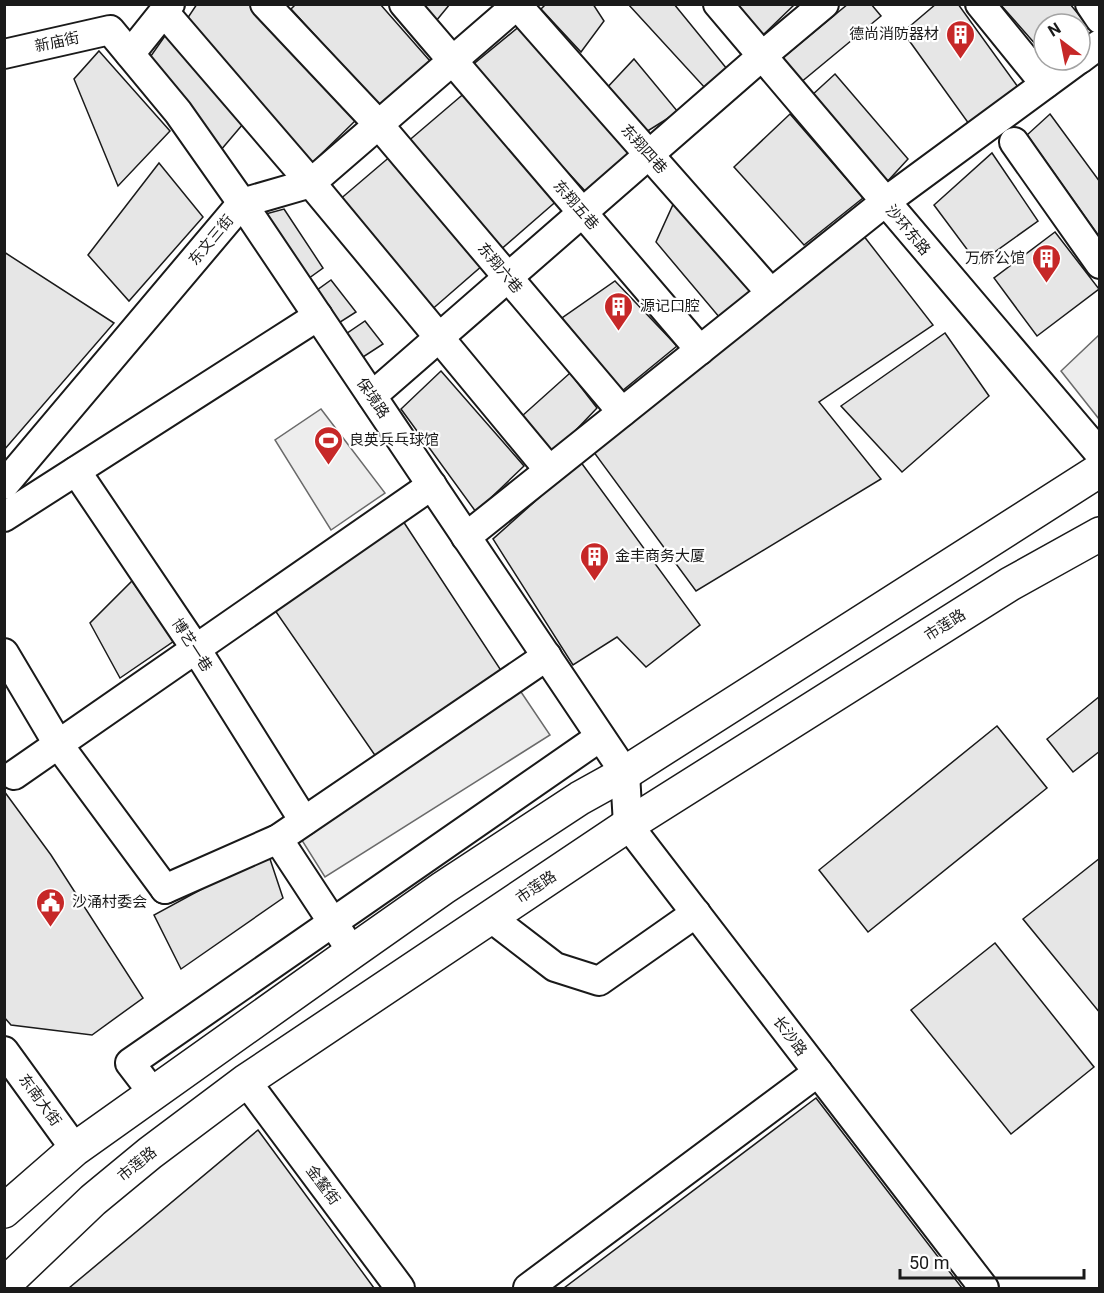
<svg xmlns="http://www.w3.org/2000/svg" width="1104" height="1293" viewBox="0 0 1104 1293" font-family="Roboto,'Noto Sans SC',sans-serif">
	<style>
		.built { fill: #ededed; stroke: #6a6a6a; stroke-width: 1.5 }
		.building { fill: #e6e6e6; stroke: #1a1a1a; stroke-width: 1.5 }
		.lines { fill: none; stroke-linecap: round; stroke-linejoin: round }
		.minor-casing { stroke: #1a1a1a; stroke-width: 32 }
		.major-casing { stroke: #1a1a1a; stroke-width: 36 }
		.minor { stroke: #fff; stroke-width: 28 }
		.major { stroke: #fff; stroke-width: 33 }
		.labels { text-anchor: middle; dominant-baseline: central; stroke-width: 4.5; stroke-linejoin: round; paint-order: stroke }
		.poi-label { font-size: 15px; fill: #1a1a1a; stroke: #fff; text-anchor: start }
		.street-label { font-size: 15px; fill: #1a1a1a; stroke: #fff }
	</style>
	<rect width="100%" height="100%" fill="#fff"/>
	<g class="built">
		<path d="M 1099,335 L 1099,419 L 1061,371 Z"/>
		<path d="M 321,409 L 385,493 L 331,530 L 275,440 Z"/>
		<path d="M 517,686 L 550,735 L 325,877 L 298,834 Z"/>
	</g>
	<g class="building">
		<path d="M 197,4 L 250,4 L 356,120 L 312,163 L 187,19 Z"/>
		<path d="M 296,4 L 380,4 L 430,61 L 380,106 L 291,9 Z"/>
		<path d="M 420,4 L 450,4 L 436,21 Z"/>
		<path d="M 546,4 L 593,4 L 604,21 L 581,52 L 541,9 Z"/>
		<path d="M 628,4 L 674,4 L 727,69 L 706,89 Z"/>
		<path d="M 735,4 L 795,4 L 761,37 Z"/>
		<path d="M 848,4 L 871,4 L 881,16 L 800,83 L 779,61 Z"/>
		<path d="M 936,4 L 958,4 L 1018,87 L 969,124 L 903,32 Z"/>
		<path d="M 1000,4 L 1070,4 L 1089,27 L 1080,37 L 1080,24 L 1044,24 L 1044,54 Z"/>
		<path d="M 521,25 L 633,153 L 587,193 L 470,67 Z"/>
		<path d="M 167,33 L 243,124 L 220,151 L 146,63 Z"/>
		<path d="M 99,51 L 170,131 L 118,186 L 74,79 Z"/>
		<path d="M 634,59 L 678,112 L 646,132 L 604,91 Z"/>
		<path d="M 835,74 L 908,159 L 885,184 L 811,96 Z"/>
		<path d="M 467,91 L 560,198 L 429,312 L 338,201 Z"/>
		<path d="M 790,114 L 863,198 L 804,245 L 734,167 Z"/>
		<path d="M 1050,114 L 1100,182 L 1100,238 L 1027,135 Z"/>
		<path d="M 992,153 L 1038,221 L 978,264 L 934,205 Z"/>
		<path d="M 159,163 L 203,217 L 129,301 L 88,255 Z"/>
		<path d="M 676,198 L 755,293 L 720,318 L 656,242 Z"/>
		<path d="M 284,209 L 323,268 L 305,281 L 262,215 Z"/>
		<path d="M 1055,232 L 1099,289 L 1037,336 L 994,278 Z"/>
		<path d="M 863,235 L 933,325 L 819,402 L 881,479 L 696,591 L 593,451 Z"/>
		<path d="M 4,252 L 114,323 L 4,450 Z"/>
		<path d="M 331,280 L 356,312 L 334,326 L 313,293 Z"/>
		<path d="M 615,281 L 677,346 L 622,391 L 562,318 Z"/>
		<path d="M 365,321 L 383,344 L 360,359 L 343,336 Z"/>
		<path d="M 945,333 L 989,396 L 902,472 L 841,406 Z"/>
		<path d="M 441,371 L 524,466 L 476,512 L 401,409 Z"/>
		<path d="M 570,373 L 597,408 L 552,455 L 522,416 Z"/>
		<path d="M 580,461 L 700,625 L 646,667 L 617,637 L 573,665 L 493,539 Z"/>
		<path d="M 403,521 L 506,678 L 381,764 L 272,606 Z"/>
		<path d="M 132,581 L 174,641 L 120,678 L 90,623 Z"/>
		<path d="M 1100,696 L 1100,751 L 1073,772 L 1047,739 Z"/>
		<path d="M 997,726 L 1047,788 L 868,932 L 819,870 Z"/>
		<path d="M 4,791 L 51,855 L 143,998 L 92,1035 L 11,1025 L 4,1017 Z"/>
		<path d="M 268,853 L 283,898 L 181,969 L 154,915 Z"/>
		<path d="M 1100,858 L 1100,1013 L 1023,919 Z"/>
		<path d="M 995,943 L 1094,1067 L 1011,1134 L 911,1010 Z"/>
		<path d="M 816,1098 L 962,1288 L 564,1288 Z"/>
		<path d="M 258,1130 L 374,1288 L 69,1288 Z"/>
	</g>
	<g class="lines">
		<defs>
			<g id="minor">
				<path d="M 265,4 L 379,125 L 622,412"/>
				<path d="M 404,4 L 700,350"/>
				<path d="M 718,4 L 1100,454"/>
				<path d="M 980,4 L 1045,84"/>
				<path d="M 1090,4 L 1100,19"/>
				<path d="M 517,5 L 771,293"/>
				<path d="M 164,12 L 311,183 L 549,470"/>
				<path d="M 4,54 L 110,30 L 178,112 L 242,203 L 625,773 L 628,825 L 984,1288"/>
				<path d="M 130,54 L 170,4"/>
				<path d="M 1080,59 L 1100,44"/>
				<path d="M 1014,142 L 1100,264"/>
				<path d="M 372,396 L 762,56 L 824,4"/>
				<path d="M 76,471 L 196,649 L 304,821"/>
				<path d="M 4,485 L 242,203 L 311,183 L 518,4"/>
				<path d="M 4,517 L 318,316"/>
				<path d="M 466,537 L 885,202 L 1078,60"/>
				<path d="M 4,653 L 58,744 L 165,889"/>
				<path d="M 14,775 L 432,485"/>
				<path d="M 278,839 L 343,938"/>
				<path d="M 165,889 L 278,839 L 547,656"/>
				<path d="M 490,917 L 555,967 L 599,981 L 696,913"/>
				<path d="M 4,1051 L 75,1149"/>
				<path d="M 246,1081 L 400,1288"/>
				<path d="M 153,1093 L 130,1063 L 600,737"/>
				<path d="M 528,1288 L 818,1072"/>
			</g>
			<g id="major">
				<path d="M 4,1211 L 75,1149 L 352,952 L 443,888 L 580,798 L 625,773 L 1100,470"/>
				<path d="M 4,1285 L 93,1200 L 150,1153 L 246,1081 L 628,825 L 1010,584 L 1100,534"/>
			</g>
		</defs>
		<use href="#minor" class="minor-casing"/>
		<use href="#major" class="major-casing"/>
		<use href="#minor" class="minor"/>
		<use href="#major" class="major"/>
	</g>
	<defs>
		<symbol id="building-pin" viewBox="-11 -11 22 30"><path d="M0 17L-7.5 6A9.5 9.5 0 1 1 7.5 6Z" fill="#c62828" stroke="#fff"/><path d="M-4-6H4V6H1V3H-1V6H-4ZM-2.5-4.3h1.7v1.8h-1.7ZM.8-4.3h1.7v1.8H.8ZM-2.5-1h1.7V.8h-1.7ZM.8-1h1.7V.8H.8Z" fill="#fff"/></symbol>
		<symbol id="stadium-pin" viewBox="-11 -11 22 30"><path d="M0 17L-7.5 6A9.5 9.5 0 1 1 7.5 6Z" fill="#c62828" stroke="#fff"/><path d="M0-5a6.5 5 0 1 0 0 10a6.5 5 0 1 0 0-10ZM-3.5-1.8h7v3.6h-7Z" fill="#fff"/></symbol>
		<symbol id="civic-pin" viewBox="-11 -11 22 30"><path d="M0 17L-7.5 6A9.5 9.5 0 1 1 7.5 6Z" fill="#c62828" stroke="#fff"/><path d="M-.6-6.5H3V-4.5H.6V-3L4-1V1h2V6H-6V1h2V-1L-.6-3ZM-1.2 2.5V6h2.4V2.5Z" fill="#fff"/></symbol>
	</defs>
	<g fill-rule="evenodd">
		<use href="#building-pin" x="944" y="18" width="33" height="45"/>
		<use href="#building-pin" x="1030" y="242" width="33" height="45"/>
		<use href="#building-pin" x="602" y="290" width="33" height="45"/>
		<use href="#stadium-pin" x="312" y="424" width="33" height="45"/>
		<use href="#building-pin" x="578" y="540" width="33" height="45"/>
		<use href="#civic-pin" x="34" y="886" width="33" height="45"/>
	</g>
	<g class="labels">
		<g class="poi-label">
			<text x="939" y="34" text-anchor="end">德尚消防器材</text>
			<text x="1025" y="258" text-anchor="end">万侨公馆</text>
			<text x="640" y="306">源记口腔</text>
			<text x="349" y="440">良英兵乓球馆</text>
			<text x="615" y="556">金丰商务大厦</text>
			<text x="72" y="902">沙涌村委会</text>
		</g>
		<g class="street-label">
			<text transform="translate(57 42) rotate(-12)">新庙街</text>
			<text transform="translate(644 149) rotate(48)">东翔四巷</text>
			<text transform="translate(576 205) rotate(49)">东翔五巷</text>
			<text transform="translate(908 230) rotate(50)">沙环东路</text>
			<text transform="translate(211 240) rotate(-50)">东文三街</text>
			<text transform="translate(500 268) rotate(50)">东翔六巷</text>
			<text transform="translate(373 398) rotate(56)">保境路</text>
			<text transform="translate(945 625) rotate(-32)">市莲路</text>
			<text transform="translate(192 645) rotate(57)">博艺一巷</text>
			<text transform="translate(536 887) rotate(-34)">市莲路</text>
			<text transform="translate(790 1036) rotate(53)">长沙路</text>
			<text transform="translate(40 1100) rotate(54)">东南大街</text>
			<text transform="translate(137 1164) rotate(-39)">市莲路</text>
			<text transform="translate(323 1185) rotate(53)">金鳌街</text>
		</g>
	</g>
	<rect width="1104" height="1293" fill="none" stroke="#1a1a1a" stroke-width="12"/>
	<g transform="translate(1062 42) rotate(328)"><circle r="28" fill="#ffffff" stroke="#a3a3a3" stroke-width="1.5"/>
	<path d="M0-4.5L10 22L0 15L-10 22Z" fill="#c62828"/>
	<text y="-9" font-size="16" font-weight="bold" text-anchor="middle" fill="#1a1a1a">N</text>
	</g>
	<path d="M900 1269v9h184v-9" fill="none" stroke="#1a1a1a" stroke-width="3"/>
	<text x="909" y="1269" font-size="18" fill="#1a1a1a" stroke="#ffffff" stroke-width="4.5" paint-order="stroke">50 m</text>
</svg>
